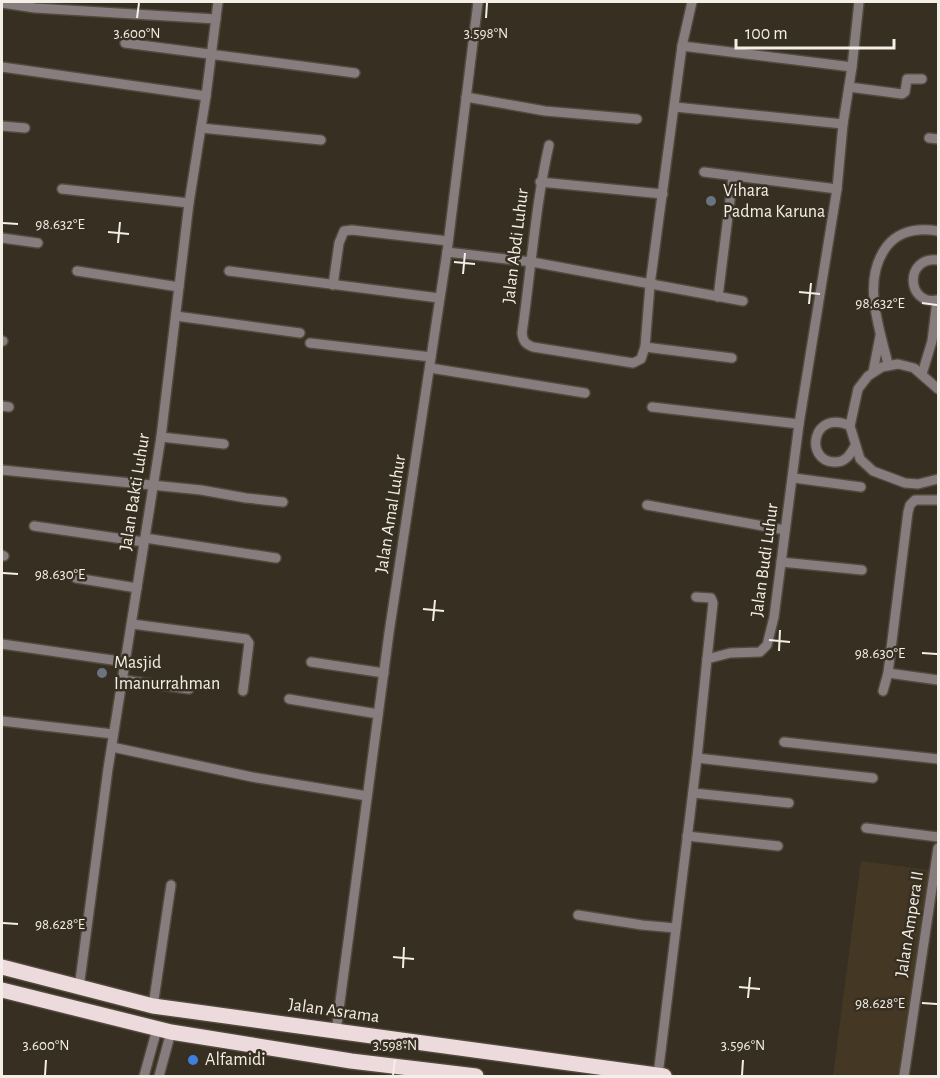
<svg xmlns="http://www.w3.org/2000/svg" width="940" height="1078" viewBox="0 0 940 1078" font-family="'Alegreya Sans',sans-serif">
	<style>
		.built { fill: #443824 }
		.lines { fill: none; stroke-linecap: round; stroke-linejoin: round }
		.minor-casing { stroke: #514a3d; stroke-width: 12 }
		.trunk-casing { stroke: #514a3d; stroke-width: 18 }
		.minor { stroke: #877d7e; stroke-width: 9 }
		.trunk { stroke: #eddadc; stroke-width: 15 }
		.ticks { fill: none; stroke: #f4efe6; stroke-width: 2 }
		.worship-dot { fill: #6b7280; stroke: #372f21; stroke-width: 2 }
		.shop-dot { fill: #3f7fe0; stroke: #372f21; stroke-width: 2 }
		.labels { text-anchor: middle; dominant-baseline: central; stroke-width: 5; stroke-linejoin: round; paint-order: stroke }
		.poi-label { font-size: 18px; fill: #f4efe6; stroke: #372f21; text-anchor: start }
		.street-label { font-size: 18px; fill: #f4efe6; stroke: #372f21 }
		.ticks-label { font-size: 15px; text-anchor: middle; fill: #f4efe6; stroke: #372f21; stroke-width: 5; stroke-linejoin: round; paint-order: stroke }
	</style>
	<rect width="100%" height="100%" fill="#372f21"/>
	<path class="built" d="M 861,861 L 929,870 L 898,1076 L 833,1076 Z"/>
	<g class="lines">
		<defs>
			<g id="minor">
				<path d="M 2,3 L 35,8 L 216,19"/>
				<path d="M 125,43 L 355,73"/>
				<path d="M 682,46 L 852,67"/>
				<path d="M 2,67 L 206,96"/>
				<path d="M 849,87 L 902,94 L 905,92 L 907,79 L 922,79"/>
				<path d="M 466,97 L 545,111 L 637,119"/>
				<path d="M 675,107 L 843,124"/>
				<path d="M 2,126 L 25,128"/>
				<path d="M 201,128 L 321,140"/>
				<path d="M 929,138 L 938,139"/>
				<path d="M 549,145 C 535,207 531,271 522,333 C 523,341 525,344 533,347 L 633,363 L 641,359 L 645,347 L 650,285 L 682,46 L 692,2"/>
				<path d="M 704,172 L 837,189"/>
				<path d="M 540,182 L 663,194"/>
				<path d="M 62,189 L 189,203"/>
				<path d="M 2,238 L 38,243"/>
				<path d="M 447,252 L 532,262 L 743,301"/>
				<path d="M 938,260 C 904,256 906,306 938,300"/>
				<path d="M 77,271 L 179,287"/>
				<path d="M 229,271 L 439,298"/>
				<path d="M 333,285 L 339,243 L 344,231 L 352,230 L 448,241"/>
				<path d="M 718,297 L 733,176"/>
				<path d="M 176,316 L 300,333"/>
				<path d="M 2,341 L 3,341"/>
				<path d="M 310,343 L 431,357"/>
				<path d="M 645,347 L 732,358"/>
				<path d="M 888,364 C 879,326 861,280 887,246 C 900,230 919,228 938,231"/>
				<path d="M 430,368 L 585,393"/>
				<path d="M 873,372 L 880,336"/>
				<path d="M 922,374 L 932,341 L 937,301"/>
				<path d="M 938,389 L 914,368 L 898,364 L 882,367 L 868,376 L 858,389 L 850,426 L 860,459 L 873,471 L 905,483 L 918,484 L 938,479"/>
				<path d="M 2,406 L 9,407"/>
				<path d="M 652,407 L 799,424"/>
				<path d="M 850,426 C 812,408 804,461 834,462 C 845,463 850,455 855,446"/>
				<path d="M 161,437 L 224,444"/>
				<path d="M 2,470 L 201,490 L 246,498 L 283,502"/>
				<path d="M 794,478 L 861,487"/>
				<path d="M 647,505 L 785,530"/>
				<path d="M 34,526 L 144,542"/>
				<path d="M 145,538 L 276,558"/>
				<path d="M 2,555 L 4,556"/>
				<path d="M 781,562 L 862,570"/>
				<path d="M 76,578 L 137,588"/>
				<path d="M 696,597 L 711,598 L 713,603 L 707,659"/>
				<path d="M 132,624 L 246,639 L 249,643 L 243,691"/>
				<path d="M 2,644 L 126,662"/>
				<path d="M 311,662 L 384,673"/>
				<path d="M 888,673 L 938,680"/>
				<path d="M 123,680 L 189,689"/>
				<path d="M 883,691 L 888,673 L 908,512 L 910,505 L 915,500 L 938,500"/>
				<path d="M 289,699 L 378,714"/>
				<path d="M 2,721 L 113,734"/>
				<path d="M 784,742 L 938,759"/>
				<path d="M 112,747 L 252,777 L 367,796"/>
				<path d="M 697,758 L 873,778"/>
				<path d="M 693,793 L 789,803"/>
				<path d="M 866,828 L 938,837"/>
				<path d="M 687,836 L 778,846"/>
				<path d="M 578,915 L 642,925 L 675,928"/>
				<path d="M 79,988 L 108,769 L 161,437 L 189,203 L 206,96 L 218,2"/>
				<path d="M 153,1006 L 171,885"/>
				<path d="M 336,1032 L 389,633 L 447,252 L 478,2"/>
				<path d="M 658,1075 L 697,758 L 707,659 L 730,653 L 760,652 L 767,645 L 774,617 L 799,424 L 837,189 L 843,124 L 852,67 L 859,2"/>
				<path d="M 144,1076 L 157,1029"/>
				<path d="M 159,1076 L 171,1032"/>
				<path d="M 904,1076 L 938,848"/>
			</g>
			<g id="trunk">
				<path d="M 2,967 L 153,1006 L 664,1076"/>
				<path d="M 2,990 L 171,1032 L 351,1061 L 476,1076"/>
			</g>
		</defs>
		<use href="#minor" class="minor-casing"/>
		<use href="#trunk" class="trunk-casing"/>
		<use href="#minor" class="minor"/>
		<use href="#trunk" class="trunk"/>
	</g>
	<path class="ticks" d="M 137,18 L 139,3M 486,18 L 487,3M 3,223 L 18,224M 108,232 L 129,234M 118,243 L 120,222M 454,262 L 475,264M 463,274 L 465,253M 799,292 L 820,294M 922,303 L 937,305M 809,304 L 811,283M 3,573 L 18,574M 423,609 L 444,611M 433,621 L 435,600M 769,640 L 790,642M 779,651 L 780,630M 922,653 L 937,654M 3,923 L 18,924M 393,957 L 414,959M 403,968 L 404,947M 739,987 L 760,989M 748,998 L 750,977M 922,1003 L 937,1004M 45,1075 L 46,1060M 393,1075 L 395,1060M 742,1075 L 743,1060"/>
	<g class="worship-dot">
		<circle cx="711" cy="201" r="6"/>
		<circle cx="102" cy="673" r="6"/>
	</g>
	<circle class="shop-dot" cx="193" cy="1060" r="6"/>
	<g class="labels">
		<g class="poi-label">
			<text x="723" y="191">Vihara<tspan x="723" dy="21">Padma Karuna</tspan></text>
			<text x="114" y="663">Masjid<tspan x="114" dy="21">Imanurrahman</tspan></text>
			<text x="205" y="1060">Alfamidi</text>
		</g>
		<g class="street-label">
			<text transform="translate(516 246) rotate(-83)">Jalan Abdi Luhur</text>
			<text transform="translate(135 492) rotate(-81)">Jalan Bakti Luhur</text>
			<text transform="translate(391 514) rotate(-81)">Jalan Amal Luhur</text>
			<text transform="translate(765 560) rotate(-82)">Jalan Budi Luhur</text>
			<text transform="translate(910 924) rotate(-81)">Jalan Ampera II</text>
			<text transform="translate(334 1011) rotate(8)">Jalan Asrama</text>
		</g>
	</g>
	<g class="ticks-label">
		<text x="137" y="38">3.600°N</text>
		<text x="486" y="38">3.598°N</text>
		<text x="60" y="229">98.632°E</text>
		<text x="880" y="308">98.632°E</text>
		<text x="60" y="579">98.630°E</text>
		<text x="880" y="658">98.630°E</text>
		<text x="60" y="929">98.628°E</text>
		<text x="880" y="1008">98.628°E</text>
		<text x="46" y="1050">3.600°N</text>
		<text x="395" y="1050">3.598°N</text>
		<text x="743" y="1050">3.596°N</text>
	</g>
	<rect width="940" height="1078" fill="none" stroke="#f4efe6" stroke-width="6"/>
	<path d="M736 39v9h158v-9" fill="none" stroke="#f4efe6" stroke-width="3"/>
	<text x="745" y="39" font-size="18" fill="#f4efe6" stroke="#372f21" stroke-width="4.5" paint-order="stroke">100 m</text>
</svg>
